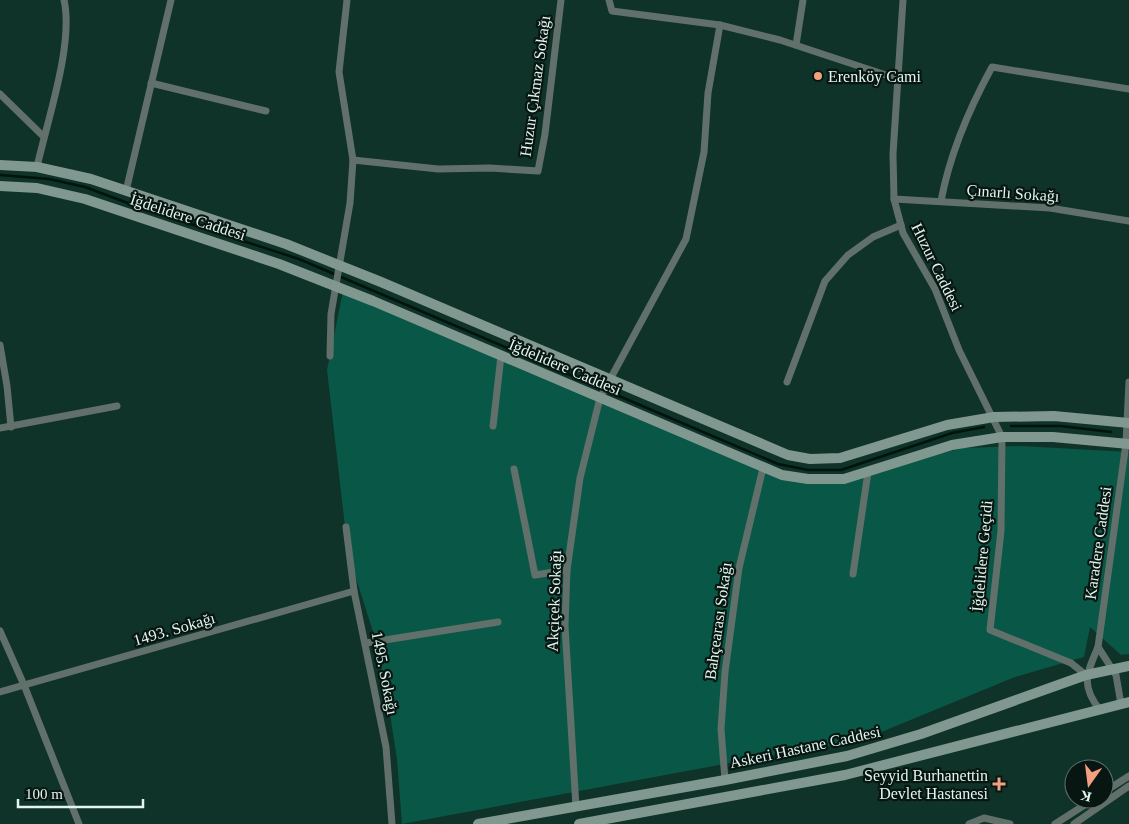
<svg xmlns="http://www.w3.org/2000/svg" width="1129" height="824" viewBox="0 0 1129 824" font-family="'Times New Roman',serif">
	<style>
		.green { fill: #095747 }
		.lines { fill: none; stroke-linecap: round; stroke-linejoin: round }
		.stream { stroke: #00140d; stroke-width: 2.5 }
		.street { stroke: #61706b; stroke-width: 7 }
		.secondary { stroke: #809890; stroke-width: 10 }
		.poi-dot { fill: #f2a081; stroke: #081612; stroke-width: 2 }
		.labels { text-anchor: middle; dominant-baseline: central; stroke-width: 4.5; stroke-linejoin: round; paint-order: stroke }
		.poi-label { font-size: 16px; fill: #e2f5ef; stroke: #081612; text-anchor: start }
		.street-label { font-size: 16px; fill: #e2f5ef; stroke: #081612 }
	</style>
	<rect width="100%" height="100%" fill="#0f3229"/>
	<path class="green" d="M 343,291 L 814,483 L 964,448 L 1021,446 L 1129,452 L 1129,654 L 1121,655 L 1090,627 L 1084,657 L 1015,677 L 857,742 L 805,749 L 402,824 L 397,759 L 387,695 L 374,635 L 348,553 L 327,370 Z"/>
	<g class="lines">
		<g class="stream">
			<path d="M 0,175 L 49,179 L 85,187 L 141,208 L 299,259 L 594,385"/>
			<path d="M 612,393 L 778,464 L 808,470 L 841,470 L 952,433 L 984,427"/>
			<path d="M 1011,426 L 1061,426 L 1111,432"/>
		</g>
		<g class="street">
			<path d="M 609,0 L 612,11 L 720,25 L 780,40 L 898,79"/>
			<path d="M 903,0 L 893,154 L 894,199 L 903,233 L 935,289 L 959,350 L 1002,437 L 1001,531 L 990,630 L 1071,663 L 1086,675"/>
			<path d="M 796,45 L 803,0"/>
			<path d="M 151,83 L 266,111"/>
			<path d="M 0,94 L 43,136"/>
			<path d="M 353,160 L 438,169 L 490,168 L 538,171 L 545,134 L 561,0"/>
			<path d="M 37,167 C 47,121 74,44 64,0"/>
			<path d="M 126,191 L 171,0"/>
			<path d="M 894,199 L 1050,208 L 1129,221"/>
			<path d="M 941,201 C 950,153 969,109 992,67 L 1129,89"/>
			<path d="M 0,345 L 7,386 L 11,427"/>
			<path d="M 330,356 L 331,314 L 350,203 L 353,160 L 339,72 L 347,0"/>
			<path d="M 787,382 L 825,281 L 848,255 L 873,237 L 901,225"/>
			<path d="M 493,426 L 501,356"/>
			<path d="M 0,428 L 117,406"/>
			<path d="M 514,469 L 535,575 L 567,570"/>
			<path d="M 346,527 L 354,591 L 386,747 L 392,824"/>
			<path d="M 853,574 L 868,472"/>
			<path d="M 0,631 L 24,685 L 79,824"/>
			<path d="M 366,643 L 498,622"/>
			<path d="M 1098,647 L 1116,675 L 1121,704"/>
			<path d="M 0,692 L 354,591"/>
			<path d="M 1100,710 C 1080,685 1087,673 1098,647 L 1126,443 L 1129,382"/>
			<path d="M 725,780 L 721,729 L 725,672 L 739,568 L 763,468"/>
			<path d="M 1104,792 L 1129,776"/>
			<path d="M 576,807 L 565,626 L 567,570 L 580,478 L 600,398 L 686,239 L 704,152 L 708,93 L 720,25"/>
			<path d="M 969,824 L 984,818 L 1010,824"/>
			<path d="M 1055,824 L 1094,799"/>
			<path d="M 1074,824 L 1129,786"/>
		</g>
		<g class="secondary">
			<path d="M 0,165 L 37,167 L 91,179 L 286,244 L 381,282 L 788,455 L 810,459 L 840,458 L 947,425 L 994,417 L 1054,416 L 1129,423"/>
			<path d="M 0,186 L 37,188 L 85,199 L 279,264 L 373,301 L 782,475 L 808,479 L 844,479 L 952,445 L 1002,437 L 1053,437 L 1129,444"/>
			<path d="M 478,824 L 725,780 L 847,756 L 921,734 L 1086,675 L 1129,666"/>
			<path d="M 579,824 L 845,775 L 1129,702"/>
		</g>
	</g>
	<g class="poi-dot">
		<circle cx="818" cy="76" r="5"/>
		<path d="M996.5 776.5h5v5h5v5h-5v5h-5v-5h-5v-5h5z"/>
	</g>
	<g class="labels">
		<g class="poi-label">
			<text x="828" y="76">Erenköy Cami</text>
			<text x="988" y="775" text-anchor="end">Seyyid Burhanettin<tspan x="988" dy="18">Devlet Hastanesi</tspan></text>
		</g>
		<g class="street-label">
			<text transform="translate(535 86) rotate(-82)">Huzur Çıkmaz Sokağı</text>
			<text transform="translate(1013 193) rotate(4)">Çınarlı Sokağı</text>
			<text transform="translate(188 217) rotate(18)">İğdelidere Caddesi</text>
			<text transform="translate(937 267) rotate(64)">Huzur Caddesi</text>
			<text transform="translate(565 367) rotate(23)">İğdelidere Caddesi</text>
			<text transform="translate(1098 543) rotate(-82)">Karadere Caddesi</text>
			<text transform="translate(982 556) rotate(-85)">İğdelidere Geçidi</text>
			<text transform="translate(554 601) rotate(-88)">Akçiçek Sokağı</text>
			<text transform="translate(718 621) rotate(-82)">Bahçearası Sokağı</text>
			<text transform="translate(174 629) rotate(-16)">1493. Sokağı</text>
			<text transform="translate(385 673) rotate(79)">1495. Sokağı</text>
			<text transform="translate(805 747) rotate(-12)">Askeri Hastane Caddesi</text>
		</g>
	</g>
	<g transform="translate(1089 784) rotate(194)"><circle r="24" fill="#081612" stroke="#5f6f6a"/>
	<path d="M0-4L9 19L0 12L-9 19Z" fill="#f2a081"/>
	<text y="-8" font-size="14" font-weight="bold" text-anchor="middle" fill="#e2f5ef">K</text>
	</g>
	<path d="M18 799v8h125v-8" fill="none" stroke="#e2f5ef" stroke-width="2.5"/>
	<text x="25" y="799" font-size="15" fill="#e2f5ef" stroke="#081612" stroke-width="4" paint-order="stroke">100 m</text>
</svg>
